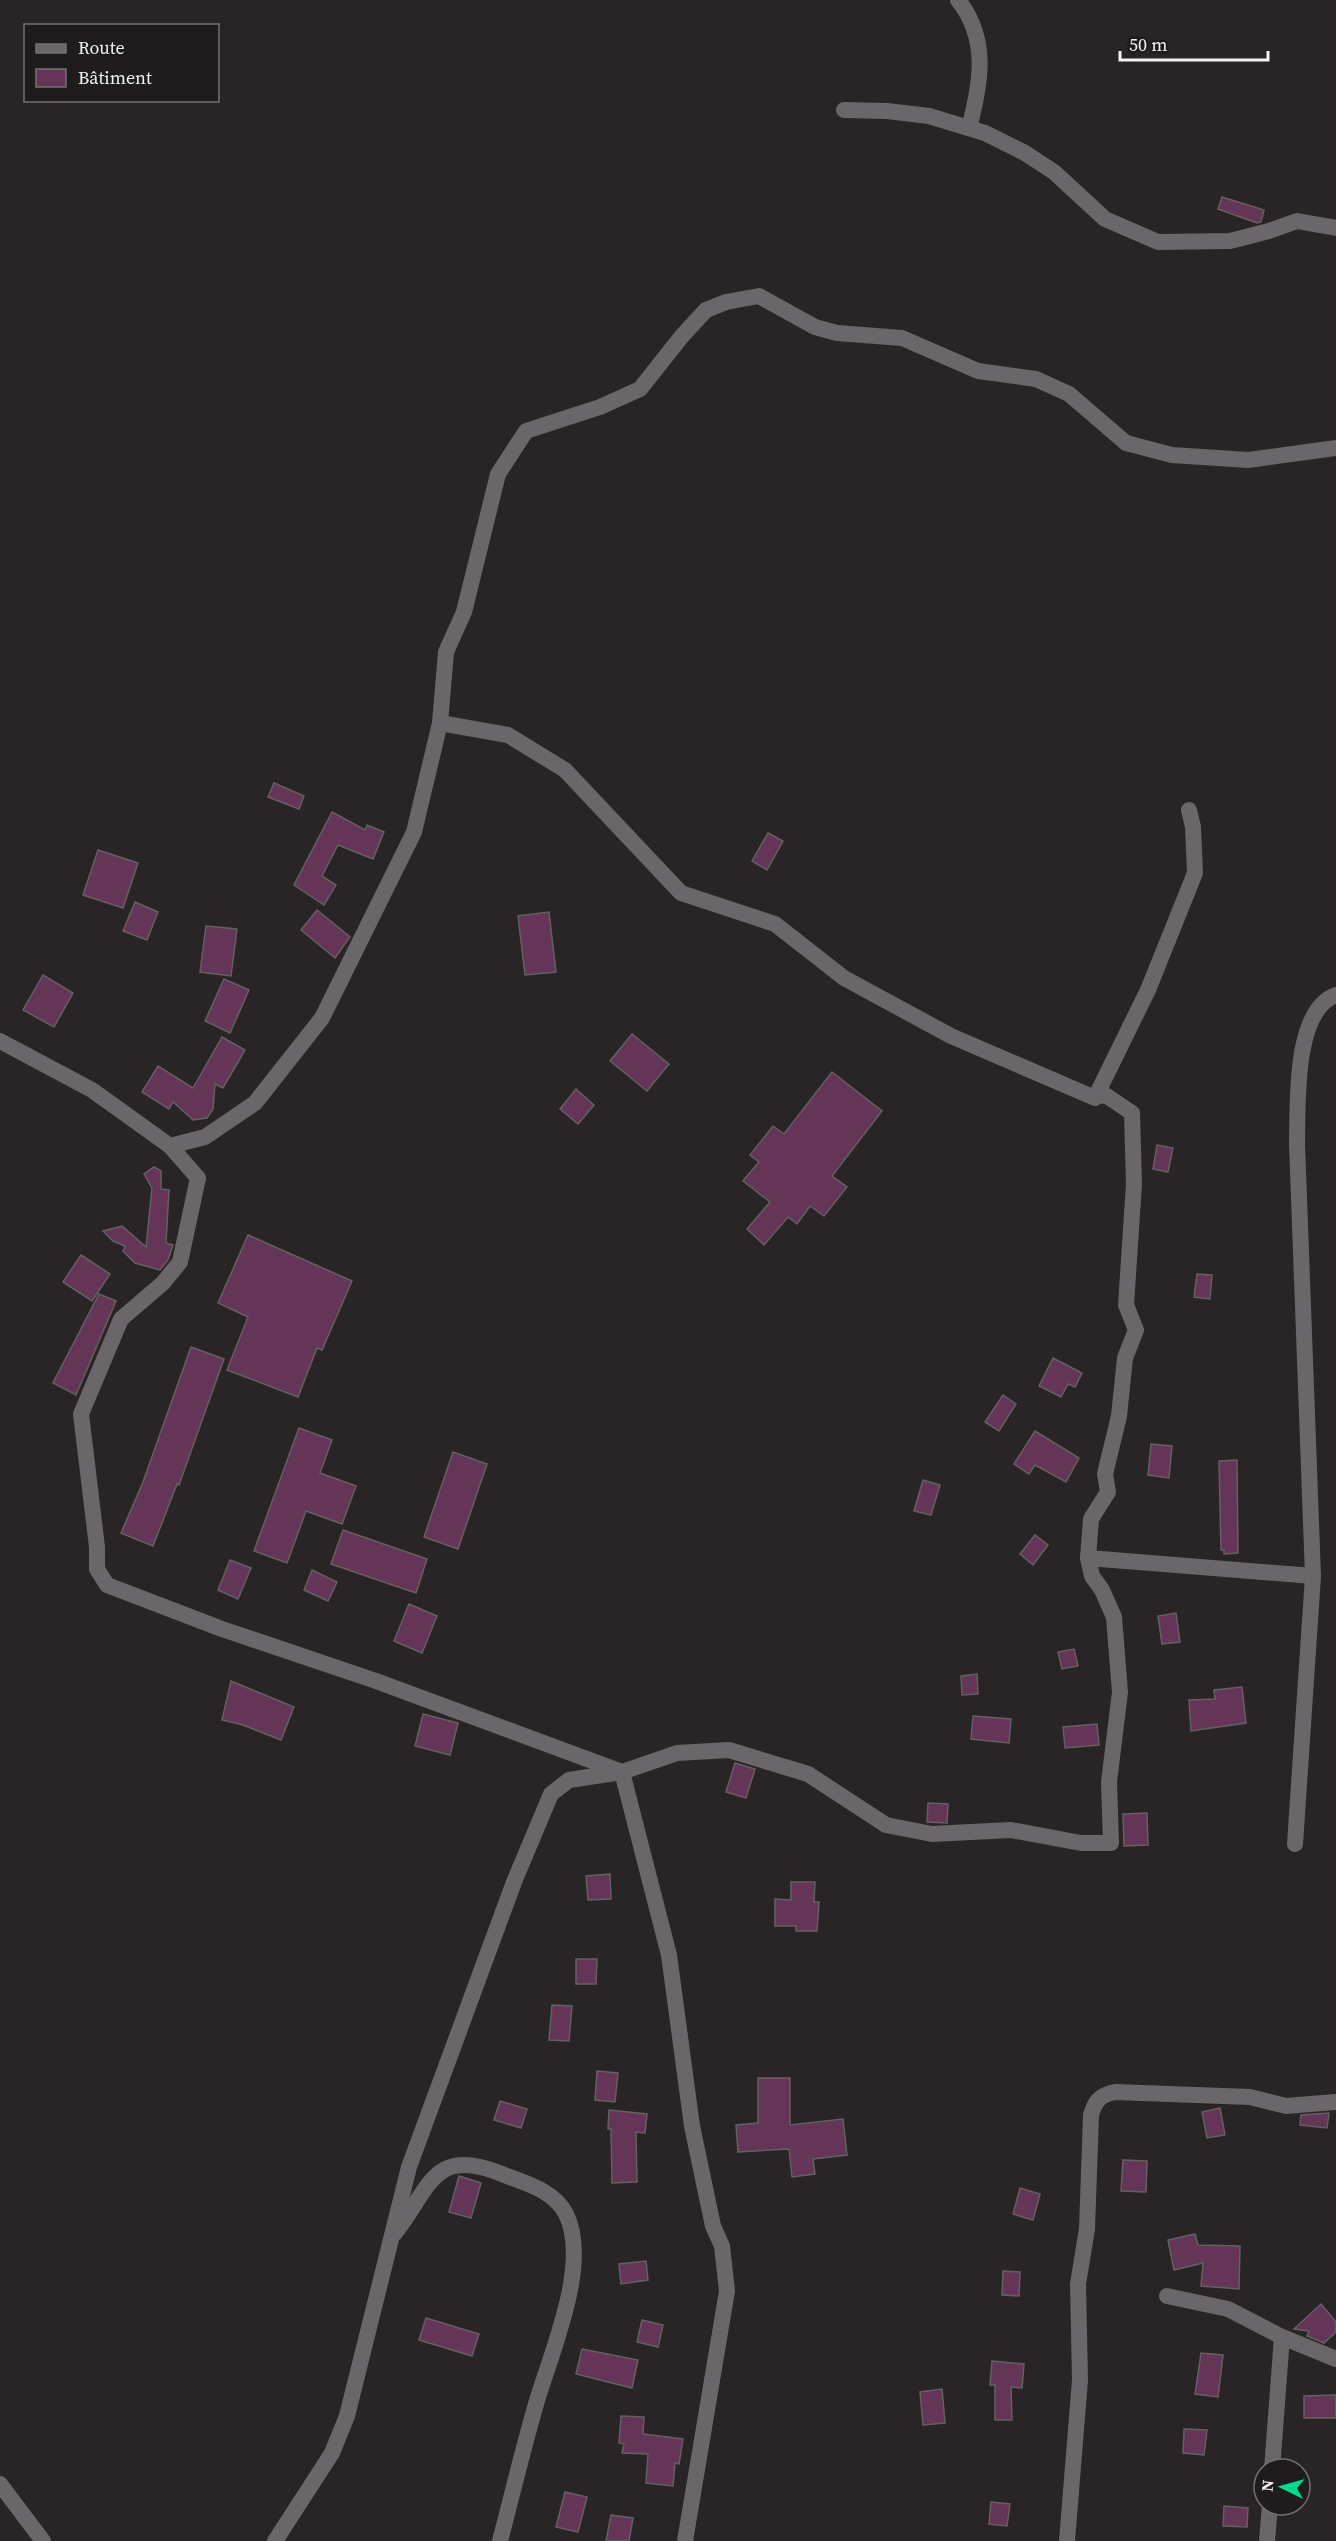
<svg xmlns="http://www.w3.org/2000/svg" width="1336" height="2541" viewBox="0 0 1336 2541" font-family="'Source Serif 4',serif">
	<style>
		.building { fill: #643556; stroke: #646062; stroke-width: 1.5 }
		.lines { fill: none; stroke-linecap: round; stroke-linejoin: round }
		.minor { stroke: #6a6669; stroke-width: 16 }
	</style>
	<rect width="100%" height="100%" fill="#292527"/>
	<g class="building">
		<path d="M 1222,197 L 1264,210 L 1261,222 L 1257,223 L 1218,209 Z"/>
		<path d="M 274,783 L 304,796 L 299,809 L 268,797 Z"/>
		<path d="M 332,812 L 365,830 L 367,825 L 384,832 L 373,859 L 338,845 L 322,876 L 336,885 L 324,905 L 294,885 Z"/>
		<path d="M 768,833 L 783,841 L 767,870 L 752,861 Z"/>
		<path d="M 98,850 L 138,863 L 123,908 L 83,895 Z"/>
		<path d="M 135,902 L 158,912 L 147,940 L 123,931 Z"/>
		<path d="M 317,910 L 350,937 L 335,958 L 301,930 Z"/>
		<path d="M 549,912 L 556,972 L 525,975 L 518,916 Z"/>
		<path d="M 206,926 L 237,929 L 231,976 L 200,972 Z"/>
		<path d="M 43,975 L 73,993 L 54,1027 L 23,1010 Z"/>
		<path d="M 224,979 L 249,990 L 230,1033 L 205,1021 Z"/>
		<path d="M 632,1034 L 669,1064 L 647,1091 L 610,1061 Z"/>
		<path d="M 222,1037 L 245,1050 L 223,1088 L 215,1084 L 213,1109 L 207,1118 L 193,1120 L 173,1102 L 169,1109 L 142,1092 L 158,1066 L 193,1088 Z"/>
		<path d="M 832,1072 L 882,1111 L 832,1176 L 847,1187 L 824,1216 L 810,1206 L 797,1224 L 788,1217 L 764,1245 L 747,1229 L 770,1202 L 743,1181 L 759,1162 L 750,1155 L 773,1126 L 784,1134 Z"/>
		<path d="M 576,1089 L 594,1105 L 578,1124 L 560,1109 Z"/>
		<path d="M 1157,1145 L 1173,1148 L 1168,1172 L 1153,1169 Z"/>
		<path d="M 154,1167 L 161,1171 L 161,1189 L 169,1190 L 166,1243 L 173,1245 L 168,1260 L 160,1270 L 135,1263 L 123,1251 L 125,1246 L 113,1241 L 103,1231 L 122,1226 L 146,1247 L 152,1188 L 144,1174 Z"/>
		<path d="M 248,1235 L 352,1281 L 322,1350 L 317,1348 L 298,1397 L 227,1370 L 248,1317 L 218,1303 Z"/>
		<path d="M 81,1255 L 110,1274 L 92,1301 L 63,1282 Z"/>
		<path d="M 1197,1274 L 1212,1275 L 1210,1299 L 1194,1297 Z"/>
		<path d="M 99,1294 L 116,1301 L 76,1395 L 53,1383 Z"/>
		<path d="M 191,1347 L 224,1359 L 179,1485 L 177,1484 L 153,1546 L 121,1533 L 143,1482 Z"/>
		<path d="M 1053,1358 L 1082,1373 L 1075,1387 L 1068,1384 L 1061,1397 L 1039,1386 Z"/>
		<path d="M 1003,1395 L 1016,1404 L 999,1431 L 985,1422 Z"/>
		<path d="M 299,1428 L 332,1440 L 320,1473 L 356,1486 L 342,1524 L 306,1511 L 287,1563 L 254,1551 Z"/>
		<path d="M 1035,1431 L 1079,1458 L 1066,1482 L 1035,1465 L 1029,1474 L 1014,1464 Z"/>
		<path d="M 1151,1444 L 1172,1446 L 1169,1478 L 1148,1475 Z"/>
		<path d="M 453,1452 L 487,1464 L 458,1549 L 424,1537 Z"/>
		<path d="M 1237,1460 L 1238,1553 L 1224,1554 L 1224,1550 L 1221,1550 L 1219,1461 Z"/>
		<path d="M 923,1480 L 940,1485 L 931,1515 L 914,1511 Z"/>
		<path d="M 343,1530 L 427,1559 L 416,1593 L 331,1564 Z"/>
		<path d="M 1035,1535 L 1048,1545 L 1033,1565 L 1020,1554 Z"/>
		<path d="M 230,1560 L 251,1568 L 238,1599 L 218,1590 Z"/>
		<path d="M 312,1570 L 337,1582 L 328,1601 L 304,1590 Z"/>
		<path d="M 409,1604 L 437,1616 L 422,1653 L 394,1641 Z"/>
		<path d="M 1176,1613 L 1180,1642 L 1162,1644 L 1158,1616 Z"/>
		<path d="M 1074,1649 L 1078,1666 L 1062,1669 L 1058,1652 Z"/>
		<path d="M 977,1674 L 978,1694 L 962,1695 L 961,1676 Z"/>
		<path d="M 231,1681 L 294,1707 L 281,1740 L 243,1725 L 222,1720 Z"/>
		<path d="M 1242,1687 L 1246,1723 L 1191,1731 L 1189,1700 L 1215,1699 L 1214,1690 Z"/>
		<path d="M 423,1714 L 458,1723 L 450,1755 L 415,1746 Z"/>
		<path d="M 973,1716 L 1011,1719 L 1009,1743 L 971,1739 Z"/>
		<path d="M 1097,1724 L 1099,1745 L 1065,1748 L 1063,1727 Z"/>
		<path d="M 735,1763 L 755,1769 L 746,1798 L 726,1792 Z"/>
		<path d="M 928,1803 L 948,1804 L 947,1823 L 927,1822 Z"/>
		<path d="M 1147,1813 L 1148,1845 L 1124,1846 L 1123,1814 Z"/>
		<path d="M 610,1874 L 611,1899 L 588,1900 L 586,1876 Z"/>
		<path d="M 791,1882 L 815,1882 L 814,1902 L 819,1902 L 817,1931 L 796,1931 L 796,1926 L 775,1926 L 775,1899 L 791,1900 Z"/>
		<path d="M 576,1959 L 597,1959 L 596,1984 L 576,1984 Z"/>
		<path d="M 552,2005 L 572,2006 L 569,2041 L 549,2040 Z"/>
		<path d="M 597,2071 L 618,2073 L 615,2102 L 595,2100 Z"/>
		<path d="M 758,2078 L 790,2078 L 790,2125 L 843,2119 L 847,2155 L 813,2159 L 815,2174 L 792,2177 L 789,2149 L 738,2152 L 736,2125 L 758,2123 Z"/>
		<path d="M 500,2101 L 527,2109 L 521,2128 L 494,2120 Z"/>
		<path d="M 1220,2108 L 1225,2135 L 1207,2138 L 1202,2112 Z"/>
		<path d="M 609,2110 L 647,2114 L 645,2133 L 636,2132 L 637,2182 L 612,2183 L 611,2129 L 608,2129 Z"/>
		<path d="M 1329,2113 L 1327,2128 L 1300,2125 L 1301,2115 Z"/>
		<path d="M 1123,2160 L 1147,2161 L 1146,2192 L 1121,2191 Z"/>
		<path d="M 459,2176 L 481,2183 L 471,2218 L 449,2212 Z"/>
		<path d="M 1020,2188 L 1040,2194 L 1033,2220 L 1013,2214 Z"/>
		<path d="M 1195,2234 L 1198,2245 L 1240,2246 L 1239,2289 L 1201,2286 L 1203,2263 L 1174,2270 L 1168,2240 Z"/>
		<path d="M 646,2261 L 648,2280 L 621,2284 L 619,2264 Z"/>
		<path d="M 1003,2271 L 1020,2272 L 1019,2296 L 1002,2295 Z"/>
		<path d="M 1321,2304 L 1336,2322 L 1336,2332 L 1324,2343 L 1307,2336 L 1309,2331 L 1294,2329 Z"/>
		<path d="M 426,2318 L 479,2334 L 472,2356 L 419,2340 Z"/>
		<path d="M 642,2320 L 663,2325 L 658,2347 L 637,2342 Z"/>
		<path d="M 582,2349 L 638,2360 L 632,2388 L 576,2374 Z"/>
		<path d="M 1201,2353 L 1223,2355 L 1218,2397 L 1195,2394 Z"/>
		<path d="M 992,2361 L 1024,2364 L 1022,2388 L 1011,2387 L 1012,2420 L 995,2420 L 995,2385 L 990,2385 Z"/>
		<path d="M 942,2389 L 945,2423 L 923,2425 L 920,2392 Z"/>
		<path d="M 1336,2395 L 1336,2418 L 1304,2418 L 1304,2396 Z"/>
		<path d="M 621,2416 L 644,2417 L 643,2434 L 683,2439 L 679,2464 L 675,2463 L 673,2486 L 646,2483 L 648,2454 L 622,2453 L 624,2444 L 619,2443 Z"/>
		<path d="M 1184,2429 L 1207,2430 L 1204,2455 L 1183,2453 Z"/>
		<path d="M 565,2492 L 587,2497 L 578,2532 L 556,2527 Z"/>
		<path d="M 991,2502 L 1010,2504 L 1007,2526 L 989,2524 Z"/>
		<path d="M 1224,2506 L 1248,2508 L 1247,2527 L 1223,2526 Z"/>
		<path d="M 611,2515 L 633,2518 L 629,2541 L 606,2541 Z"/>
	</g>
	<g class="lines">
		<g class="minor">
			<path d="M 958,0 C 989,39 981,83 969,128"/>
			<path d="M 844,110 L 887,111 L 929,116 L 985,133 L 1025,153 L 1054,172 L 1105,219 L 1158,242 L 1230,241 L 1269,231 L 1297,221 L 1336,228"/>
			<path d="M 440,723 L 508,735 L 565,770 L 681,893 L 775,924 L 844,978 L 951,1036 L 1095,1098 L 1148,990 L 1195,873 L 1193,827 L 1189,810"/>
			<path d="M 0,1041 L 92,1090 L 170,1146"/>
			<path d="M 1088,1558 L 1313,1576"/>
			<path d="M 1295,1844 L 1313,1576 L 1297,1144 C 1298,1106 1293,1010 1336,995"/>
			<path d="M 395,2233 C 431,2187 433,2146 502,2174 C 524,2183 554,2190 566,2214 C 591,2264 550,2355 536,2404 C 523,2449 512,2495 500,2541"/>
			<path d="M 1167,2296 L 1228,2309 L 1282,2337 L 1336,2359"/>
			<path d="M 1272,2469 L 1282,2337"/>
			<path d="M 0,2484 L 43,2541"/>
			<path d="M 275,2541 L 332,2453 L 347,2416 L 409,2167 L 514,1882 L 551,1794 L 569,1780 L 622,1772 L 677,1753 L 729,1750 L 808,1774 L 886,1825 L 932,1834 L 1011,1830 L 1081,1843 L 1111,1843 L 1109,1782 L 1120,1692 L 1114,1617 L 1102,1590 L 1092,1576 L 1088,1558 L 1091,1519 L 1108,1492 L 1105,1474 L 1119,1416 L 1125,1358 L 1136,1330 L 1126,1305 L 1134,1184 L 1132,1113 L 1107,1096 L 1097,1095"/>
			<path d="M 685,2541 L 727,2291 L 722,2246 L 713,2226 L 692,2126 L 669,1955 L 622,1772 L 376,1681 L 222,1629 L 107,1585 L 97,1569 L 97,1547 L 81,1414 L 121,1319 L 163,1283 L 180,1262 L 198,1178 L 170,1146 L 205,1137 L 255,1103 L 322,1018 L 414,832 L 440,723 L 446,652 L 464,612 L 498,474 L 526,431 L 600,407 L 640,389 L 682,336 L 706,310 L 726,302 L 759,296 L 815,327 L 837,333 L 902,338 L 978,371 L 1036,379 L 1069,394 L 1126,443 L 1172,455 L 1248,460 L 1336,448"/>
			<path d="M 1067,2541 L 1080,2380 L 1078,2284 L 1087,2229 L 1091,2115 C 1095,2101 1100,2095 1115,2092 L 1250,2097 L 1286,2106 L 1336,2102"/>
			<path d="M 1267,2541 L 1270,2505"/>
		</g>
	</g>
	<rect x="24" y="24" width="195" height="78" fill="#1f1c1e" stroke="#747173" stroke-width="1.5"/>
	<rect x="36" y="44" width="30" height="9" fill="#6a6669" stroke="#747173" stroke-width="1.5"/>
	<text x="78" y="54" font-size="18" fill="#f3f1f2">Route</text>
	<rect x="36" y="69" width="30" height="18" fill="#643556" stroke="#747173" stroke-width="1.5"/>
	<text x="78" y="84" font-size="18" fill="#f3f1f2">Bâtiment</text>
	<g transform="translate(1282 2487) rotate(275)"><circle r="28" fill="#1f1c1e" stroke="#747173" stroke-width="1.5"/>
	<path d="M0-4.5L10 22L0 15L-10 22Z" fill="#01d98b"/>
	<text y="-9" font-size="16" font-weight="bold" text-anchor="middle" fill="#f3f1f2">N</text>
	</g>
	<path d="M1120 51v9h148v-9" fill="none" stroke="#f3f1f2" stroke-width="3"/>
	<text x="1129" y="51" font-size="18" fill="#f3f1f2" stroke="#1f1c1e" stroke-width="4.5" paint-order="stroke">50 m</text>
</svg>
